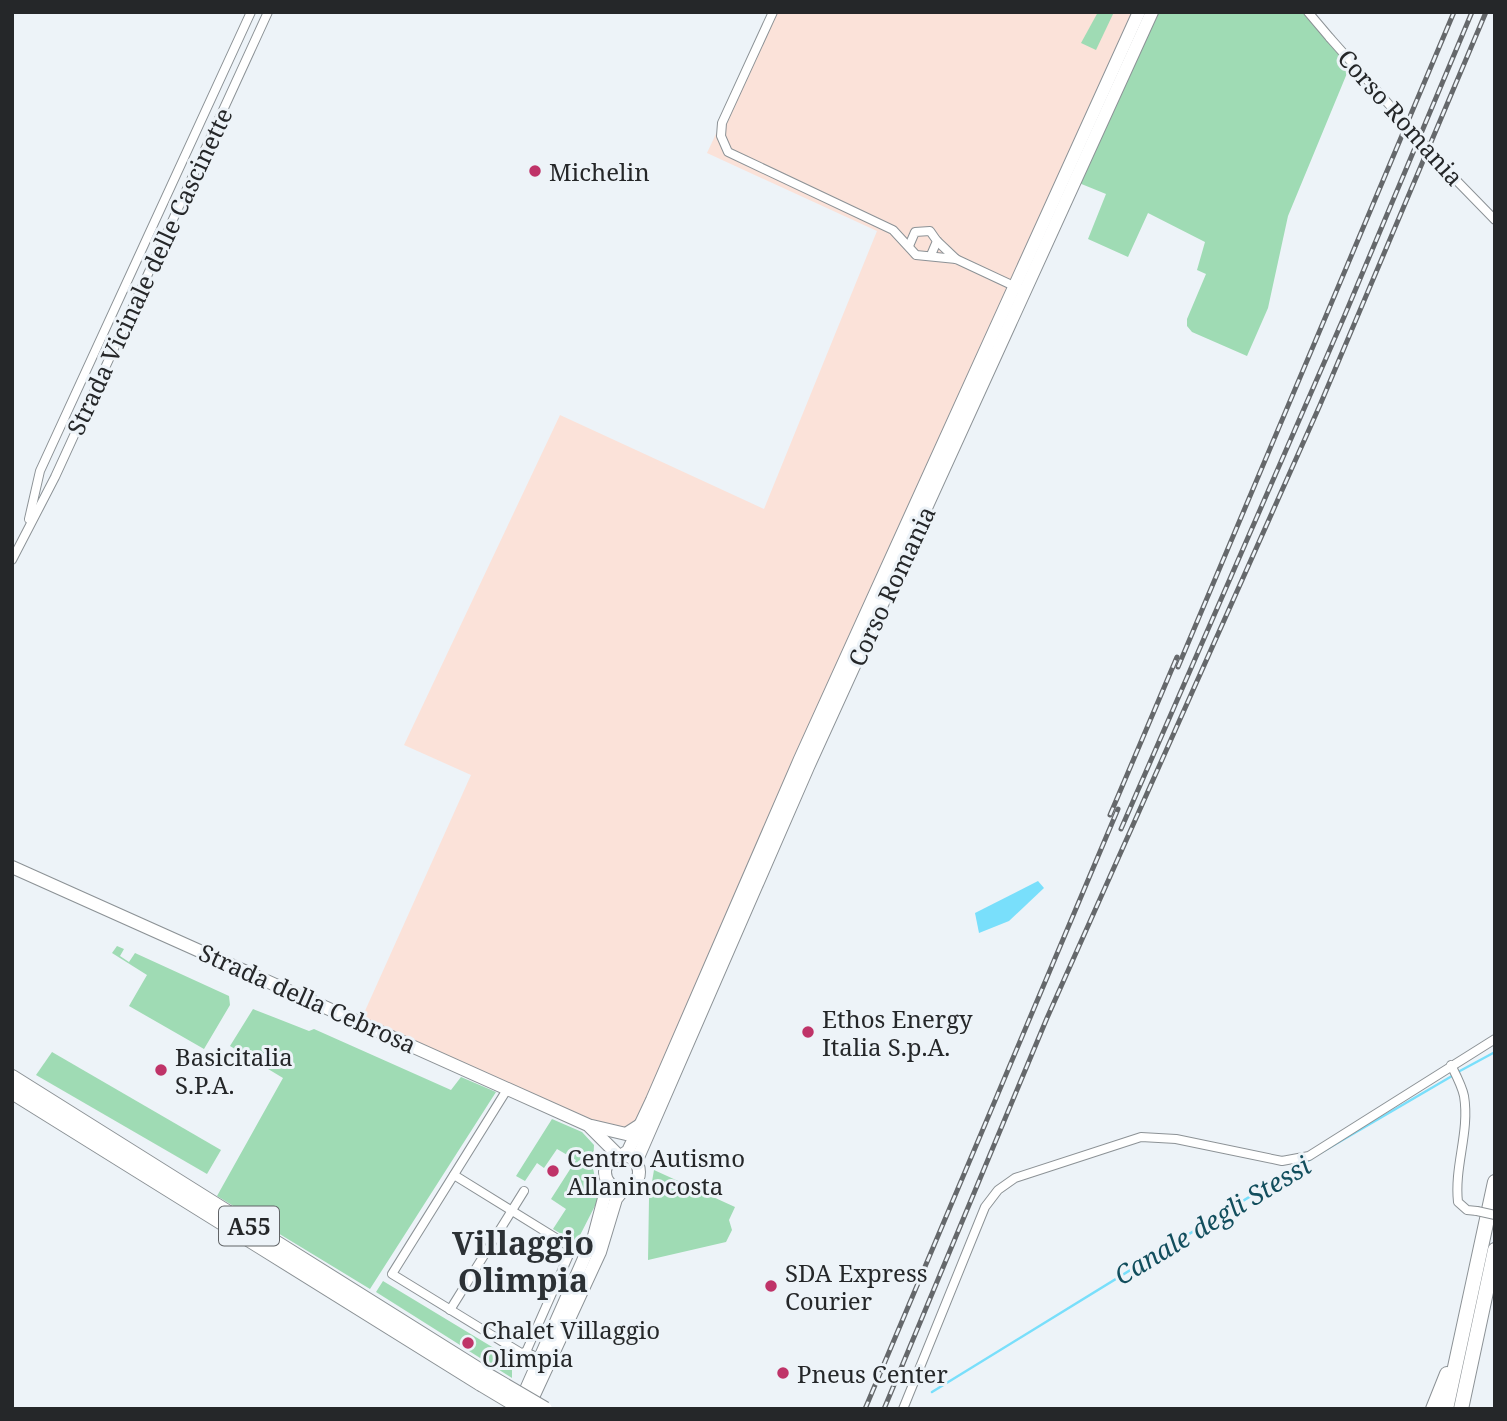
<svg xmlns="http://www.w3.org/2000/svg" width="1507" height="1421" viewBox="0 0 1507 1421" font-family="'Noto Serif',serif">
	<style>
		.commercial { fill: #fbe2d9 }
		.green { fill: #9fdbb4 }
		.water { fill: #79dffb }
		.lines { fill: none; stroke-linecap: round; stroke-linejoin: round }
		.stream { stroke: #79dffb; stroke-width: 2.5 }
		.street-casing { stroke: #8c9296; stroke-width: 10 }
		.secondary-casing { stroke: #8c9296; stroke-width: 14 }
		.highway-casing { stroke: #8c9296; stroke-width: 16 }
		.street { stroke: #fff; stroke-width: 8 }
		.secondary { stroke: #fff; stroke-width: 12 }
		.highway { stroke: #fff; stroke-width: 14 }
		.rail-casing { stroke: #65686b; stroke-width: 5 }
		.rail { stroke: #edf3f8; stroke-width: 2.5; stroke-dasharray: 8; stroke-linecap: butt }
		.street-bridge-casing { stroke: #8c9296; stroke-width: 10; stroke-linecap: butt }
		.highway-bridge-casing { stroke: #8c9296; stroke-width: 16; stroke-linecap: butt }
		.street-bridge { stroke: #fff; stroke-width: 8 }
		.highway-bridge { stroke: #fff; stroke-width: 14 }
		.poi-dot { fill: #bf3368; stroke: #edf3f8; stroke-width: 2.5 }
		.labels { text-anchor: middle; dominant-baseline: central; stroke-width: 6; stroke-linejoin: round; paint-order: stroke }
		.shield { fill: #edf3f8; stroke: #616467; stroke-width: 2 }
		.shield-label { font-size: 23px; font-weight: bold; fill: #252729 }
		.street-label { font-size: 24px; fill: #252729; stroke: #edf3f8 }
		.poi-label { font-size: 24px; fill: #252729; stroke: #edf3f8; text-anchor: start }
		.water-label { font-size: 26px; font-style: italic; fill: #124e5d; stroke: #edf3f8 }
		.district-label { font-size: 32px; font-weight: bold; fill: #2c3135; stroke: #edf3f8 }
	</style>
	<rect width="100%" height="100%" fill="#edf3f8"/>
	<path class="commercial" d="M 773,12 L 1139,12 L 640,1125 L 622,1134 L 360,1022 L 471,775 L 404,745 L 560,415 L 764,509 L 877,231 L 707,153 Z"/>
	<g class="green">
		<path d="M 1098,12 L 1114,12 L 1096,50 L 1081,43 Z"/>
		<path d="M 1159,12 L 1302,12 L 1350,66 L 1288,216 L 1268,308 L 1247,356 L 1192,332 L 1187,326 L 1187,319 L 1206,274 L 1197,270 L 1205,242 L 1148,213 L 1128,257 L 1088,239 L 1106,194 L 1079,183 Z"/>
		<path d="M 117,946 L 124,949 L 120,956 L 129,962 L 135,953 L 229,996 L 230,1005 L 204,1049 L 129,1006 L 147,975 L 112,953 Z"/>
		<path d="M 253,1009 L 309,1031 L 314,1029 L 451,1090 L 461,1077 L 496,1092 L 370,1289 L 217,1196 L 283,1078 L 230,1046 Z"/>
		<path d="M 52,1052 L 221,1150 L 207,1174 L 36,1075 Z"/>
		<path d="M 552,1119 L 582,1132 L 594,1145 L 593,1168 L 599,1198 L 576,1243 L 553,1229 L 566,1209 L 551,1199 L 576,1160 L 557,1149 L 544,1168 L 537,1163 L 525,1181 L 516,1176 Z"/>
		<path d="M 654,1170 L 735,1207 L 729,1220 L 732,1230 L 726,1242 L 648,1260 L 649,1199 Z"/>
		<path d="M 383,1281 L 512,1359 L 512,1378 L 469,1351 L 475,1340 L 467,1335 L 460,1345 L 376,1292 Z"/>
	</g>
	<path class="water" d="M 1038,881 L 1044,888 L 1009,921 L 979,933 L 975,913 Z"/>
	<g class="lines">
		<g class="stream">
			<path d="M 1458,1072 L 1495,1052"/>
			<path d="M 1322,1152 L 1452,1076"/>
			<path d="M 932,1392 L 1311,1159"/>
		</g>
		<defs>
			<g id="street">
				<path d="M 773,12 L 722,123 L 721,136 L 728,152 L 893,230 L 916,255 L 956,259 L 1018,288"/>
				<path d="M 1308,12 L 1330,38"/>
				<path d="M 1456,180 L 1495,220"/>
				<path d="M 937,241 L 956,259"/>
				<path d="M 909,246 L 915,232 L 930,231 L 937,241 L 931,255"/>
				<path d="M 29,519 L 40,471 L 251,12"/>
				<path d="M 12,560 L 55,477 L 268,12"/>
				<path d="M 1451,1065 C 1456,1075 1462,1086 1464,1096 C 1470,1132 1454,1166 1458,1202 L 1467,1210 L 1477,1211"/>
				<path d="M 508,1088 L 392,1274 L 521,1353 L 526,1352 L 540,1359"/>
				<path d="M 454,1175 L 572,1248 L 526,1352"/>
				<path d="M 450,1310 L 524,1191"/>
				<path d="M 903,1409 L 985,1207 L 998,1190 L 1015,1178 L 1141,1137 L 1176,1139 L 1282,1161 L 1309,1156 L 1495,1039"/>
			</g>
			<g id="secondary">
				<path d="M 12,867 L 588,1125 L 619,1156"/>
				<path d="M 592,1126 L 626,1134 L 640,1125"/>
				<path d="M 622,1155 L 628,1151 L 652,1100 L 800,759 L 1139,12"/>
				<circle cx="622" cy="1172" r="17"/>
				<path d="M 636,1162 L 808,767 L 1152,12"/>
				<path d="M 520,1403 L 594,1236 L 608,1183"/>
				<path d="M 528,1408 L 600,1252 L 616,1199 L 624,1189"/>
			</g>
			<g id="highway">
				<path d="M 12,1077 L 487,1375"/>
				<path d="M 12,1092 L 481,1384"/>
				<path d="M 1433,1409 L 1447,1374"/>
				<path d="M 1446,1409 L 1495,1182"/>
				<path d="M 1461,1409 L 1495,1250"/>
			</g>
		</defs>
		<use href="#street" class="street-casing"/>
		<use href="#secondary" class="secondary-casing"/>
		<use href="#highway" class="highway-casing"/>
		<use href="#street" class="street"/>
		<use href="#secondary" class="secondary"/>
		<use href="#highway" class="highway"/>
		<defs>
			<g id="rail">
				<path d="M 1178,667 L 1454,12"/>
				<path d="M 1110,815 L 1177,657"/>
				<path d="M 1121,829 L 1344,317 L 1472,12"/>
				<path d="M 865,1409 L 1118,809"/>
				<path d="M 884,1409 L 1047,1018 L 1320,405 L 1486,12"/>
			</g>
		</defs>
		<use href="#rail" class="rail-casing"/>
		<use href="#rail" class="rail"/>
		<defs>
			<g id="street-bridge">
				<path d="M 1330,38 L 1456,180"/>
				<path d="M 1477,1211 L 1495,1215"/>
			</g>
			<g id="highway-bridge">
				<path d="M 487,1375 L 545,1409"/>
				<path d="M 481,1384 L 523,1409"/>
			</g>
		</defs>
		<use href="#street-bridge" class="street-bridge-casing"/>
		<use href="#highway-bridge" class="highway-bridge-casing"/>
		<use href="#street-bridge" class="street-bridge"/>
		<use href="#highway-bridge" class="highway-bridge"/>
	</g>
	<g class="poi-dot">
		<circle cx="535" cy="171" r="7"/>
		<circle cx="808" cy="1032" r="7"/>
		<circle cx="161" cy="1070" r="7"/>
		<circle cx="553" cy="1171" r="7"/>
		<circle cx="771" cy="1286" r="7"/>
		<circle cx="468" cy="1343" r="7"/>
		<circle cx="783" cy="1373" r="7"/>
	</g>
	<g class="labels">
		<rect class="shield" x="219" y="1206.5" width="60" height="39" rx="5"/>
		<g class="shield-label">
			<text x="249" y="1226">A55</text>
		</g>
		<g class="street-label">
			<text transform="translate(1401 117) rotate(48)">Corso Romania</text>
			<text transform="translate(149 271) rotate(-65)">Strada Vicinale delle Cascinette</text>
			<text transform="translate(891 586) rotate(-65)">Corso Romania</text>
			<text transform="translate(308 998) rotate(24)">Strada della Cebrosa</text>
		</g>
		<g class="poi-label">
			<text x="549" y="171">Michelin</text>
			<text x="822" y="1018">Ethos Energy<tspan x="822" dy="28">Italia S.p.A.</tspan></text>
			<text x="175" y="1056">Basicitalia<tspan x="175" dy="28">S.P.A.</tspan></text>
			<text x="567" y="1157">Centro Autismo<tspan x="567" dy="28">Allaninocosta</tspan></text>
			<text x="785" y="1272">SDA Express<tspan x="785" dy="28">Courier</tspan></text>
			<text x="482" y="1329">Chalet Villaggio<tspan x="482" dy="28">Olimpia</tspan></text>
			<text x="797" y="1373">Pneus Center</text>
		</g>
		<g class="water-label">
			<text transform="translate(1212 1220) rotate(-31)">Canale degli Stessi</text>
		</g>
		<g class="district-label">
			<text x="523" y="1242">Villaggio<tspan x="523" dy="37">Olimpia</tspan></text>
		</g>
	</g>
	<rect width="1507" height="1421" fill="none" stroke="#252729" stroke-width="28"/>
</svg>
